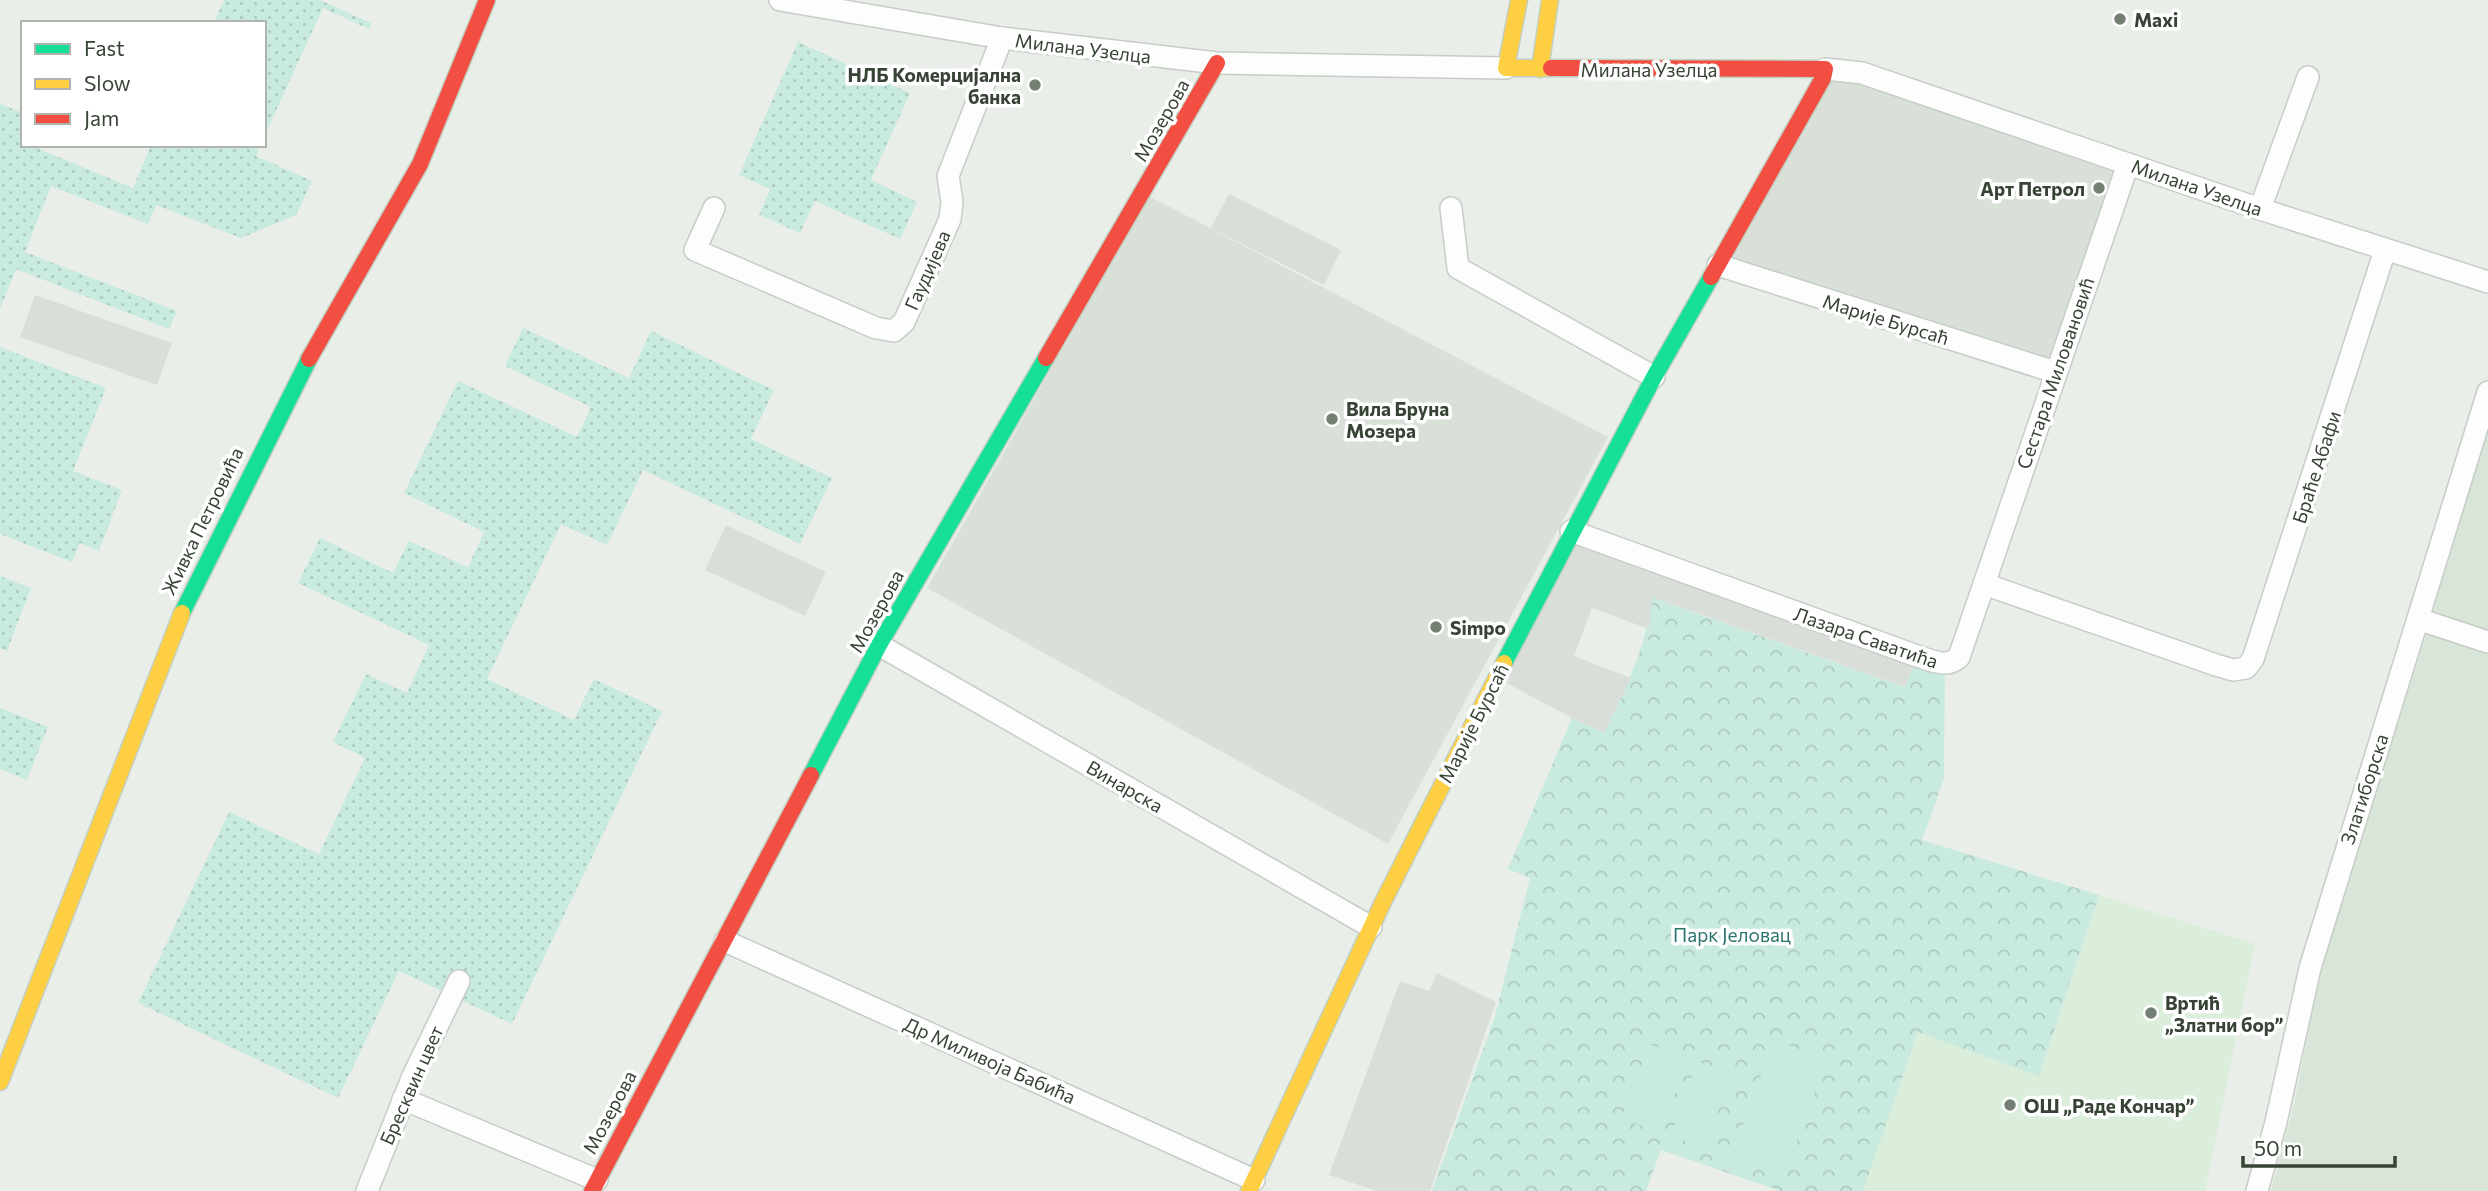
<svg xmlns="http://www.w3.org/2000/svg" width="2488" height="1191" viewBox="0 0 2488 1191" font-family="Commissioner,sans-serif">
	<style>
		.residential { fill: #d9e5d8 }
		.industrial { fill: #d9e0d8 }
		.education { fill: #dbeddb }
		.grass { fill: url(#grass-dots) }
		.park { fill: url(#park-crowns) }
		.pitch { fill: #c9eadf }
		.parking { fill: #d9ded8 }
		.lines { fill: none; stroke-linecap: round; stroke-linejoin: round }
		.street-casing { stroke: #c6cdc6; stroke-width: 24 }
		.fast-casing { stroke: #c1d0c2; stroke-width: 19 }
		.slow-casing { stroke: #c1d0c2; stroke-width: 19 }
		.jam-casing { stroke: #c1d0c2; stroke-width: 19 }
		.street { stroke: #fcfdfc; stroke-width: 21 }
		.fast { stroke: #16e098; stroke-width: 16 }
		.slow { stroke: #ffcf43; stroke-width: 16 }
		.jam { stroke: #f24e42; stroke-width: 16 }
		.poi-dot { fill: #758074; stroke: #fff; stroke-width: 2.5 }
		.labels { text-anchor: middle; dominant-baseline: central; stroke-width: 7; stroke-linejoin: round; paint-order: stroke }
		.poi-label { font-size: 19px; font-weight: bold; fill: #374435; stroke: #fff; text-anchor: start }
		.street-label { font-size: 19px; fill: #374435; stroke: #fff }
		.park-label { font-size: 19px; fill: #2b746d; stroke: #fff }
	</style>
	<defs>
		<pattern id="grass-dots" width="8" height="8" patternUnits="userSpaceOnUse" patternTransform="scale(1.75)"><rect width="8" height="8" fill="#c9eadf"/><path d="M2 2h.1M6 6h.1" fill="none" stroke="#adcac0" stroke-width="1.8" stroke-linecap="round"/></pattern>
		<pattern id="park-crowns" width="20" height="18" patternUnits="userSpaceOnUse" patternTransform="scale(1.75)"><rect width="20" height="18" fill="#c9eadf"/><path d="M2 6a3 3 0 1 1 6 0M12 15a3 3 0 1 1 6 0" fill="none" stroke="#adcac0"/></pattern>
	</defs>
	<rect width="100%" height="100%" fill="#e9efe8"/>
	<path class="residential" d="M 2488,426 L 2488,1191 L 2271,1191 L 2294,1105 L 2323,959 L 2425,638 Z"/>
	<g class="industrial">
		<path d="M 1825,69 L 2128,164 L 2055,372 L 1718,265 Z"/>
		<path d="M 1149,196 L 1608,437 L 1388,844 L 927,588 Z"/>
	</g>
	<path class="education" d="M 2099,895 L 2255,944 L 2205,1191 L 1863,1191 L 1918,1032 L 2039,1075 Z"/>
	<g class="grass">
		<path d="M 224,0 L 320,0 L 371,23 L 369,29 L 323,8 L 264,137 L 264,23 L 214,23 Z"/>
		<path d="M 798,42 L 910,93 L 871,180 L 917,202 L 900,239 L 815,201 L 800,233 L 759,215 L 770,189 L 739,175 Z"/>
		<path d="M 0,104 L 23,113 L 23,145 L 40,145 L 39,149 L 133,188 L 151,145 L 260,145 L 256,156 L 312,181 L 296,215 L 241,238 L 156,205 L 148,224 L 51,186 L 25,252 L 177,311 L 169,329 L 16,269 L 0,309 Z"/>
		<path d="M 523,328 L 629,378 L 651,331 L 774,390 L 751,439 L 832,478 L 800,544 L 643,470 L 607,545 L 561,524 L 487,679 L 574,720 L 594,679 L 662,711 L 512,1024 L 399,971 L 338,1098 L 138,1003 L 229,812 L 319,854 L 365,758 L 333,742 L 366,674 L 407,693 L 429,645 L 298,583 L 320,538 L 393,573 L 409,541 L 468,567 L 484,532 L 404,493 L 458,381 L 577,437 L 591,407 L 505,366 Z"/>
		<path d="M 0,347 L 106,388 L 73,471 L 122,490 L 99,551 L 80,543 L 72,562 L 0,534 Z"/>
		<path d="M 0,576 L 31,588 L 7,651 L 0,648 Z"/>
		<path d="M 0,708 L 48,727 L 27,780 L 0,769 Z"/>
	</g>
	<path class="park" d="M 1651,597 L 1904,687 L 1917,656 L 1945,664 L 1944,779 L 1922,840 L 2099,895 L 2039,1076 L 1918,1032 L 1863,1191 L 1781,1191 L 1661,1150 L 1646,1191 L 1432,1191 L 1495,1016 L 1530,878 L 1508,869 L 1572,718 L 1604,732 C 1625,688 1648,646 1651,597 Z"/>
	<g class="pitch">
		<path d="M 1774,1040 L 1827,1059 L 1784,1177 L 1731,1158 Z"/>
		<path d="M 1649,1044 L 1687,1058 L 1661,1132 L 1621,1119 Z"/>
		<path d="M 1698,1062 L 1732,1074 L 1705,1148 L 1671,1136 Z"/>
	</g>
	<g class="parking">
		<path d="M 1229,194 L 1341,250 L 1324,285 L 1211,228 Z"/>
		<path d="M 35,295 L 172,343 L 157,385 L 20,337 Z"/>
		<path d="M 726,525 L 826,572 L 805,616 L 705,570 Z"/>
		<path d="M 1571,531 L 1917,656 L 1905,687 L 1652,597 L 1649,629 L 1592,608 L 1574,656 L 1631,678 L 1604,733 L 1572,718 L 1497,678 Z"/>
		<path d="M 1437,973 L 1496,1002 L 1430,1191 L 1377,1191 L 1329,1175 L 1400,981 L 1429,991 Z"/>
	</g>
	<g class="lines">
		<defs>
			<g id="street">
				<path d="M 780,0 L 1002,38 L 1217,63 L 1506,68"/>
				<path d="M 1825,69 L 1862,73 L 2260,209 L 2488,282"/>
				<path d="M 714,208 L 695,250 L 876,328 L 894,331 L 904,322 L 950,219 L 952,202 L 948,176 L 1002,38"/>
				<path d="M 1451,208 L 1458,268 L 1654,377"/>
				<path d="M 2260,209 L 2308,77"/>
				<path d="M 1718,265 L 2055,372"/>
				<path d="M 1571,531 L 1917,656 C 1931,660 1947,669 1959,657 L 2128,164"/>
				<path d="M 1984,584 L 2216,665 L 2233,670 L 2246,668 L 2253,659 L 2385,250"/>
				<path d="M 2418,619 L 2488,642"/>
				<path d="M 879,645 L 1371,927"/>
				<path d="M 725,941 L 1254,1180"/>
				<path d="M 403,1099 L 597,1180"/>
				<path d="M 367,1191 L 413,1076 L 459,981"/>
				<path d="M 2257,1191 L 2276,1122 L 2310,968 L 2488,392"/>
			</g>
			<g id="fast">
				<path d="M 182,613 L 309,359"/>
				<path d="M 1504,663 L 1654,377 L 1711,277"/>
				<path d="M 811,775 L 879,645 L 1046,358"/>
			</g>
			<g id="slow">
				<path d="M 1519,0 L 1506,68 L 1551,68"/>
				<path d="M 1540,69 L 1550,0"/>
				<path d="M 0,1082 L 182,613"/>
				<path d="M 1249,1191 L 1383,902 L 1504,663"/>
			</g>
			<g id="jam">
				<path d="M 1551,68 L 1825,69 L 1823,78 L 1711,277"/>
				<path d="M 1046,358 L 1217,63"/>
				<path d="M 309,359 L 420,164 L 487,0"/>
				<path d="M 592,1191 L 811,775"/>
			</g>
		</defs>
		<use href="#street" class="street-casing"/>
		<use href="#fast" class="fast-casing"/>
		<use href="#slow" class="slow-casing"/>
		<use href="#jam" class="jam-casing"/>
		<use href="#street" class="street"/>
		<use href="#fast" class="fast"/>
		<use href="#slow" class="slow"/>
		<use href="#jam" class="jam"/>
	</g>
	<g class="poi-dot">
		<circle cx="2120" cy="19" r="7"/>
		<circle cx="1035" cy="85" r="7"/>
		<circle cx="2099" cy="188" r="7"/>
		<circle cx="1332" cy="419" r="7"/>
		<circle cx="1436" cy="627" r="7"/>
		<circle cx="2151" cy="1013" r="7"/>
		<circle cx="2010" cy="1105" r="7"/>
	</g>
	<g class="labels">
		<g class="poi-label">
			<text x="2134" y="19">Maxi</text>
			<text x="1021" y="74" text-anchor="end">НЛБ Комерцијална<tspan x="1021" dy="22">банка</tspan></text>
			<text x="2085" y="188" text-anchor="end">Арт Петрол</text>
			<text x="1346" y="408">Вила Бруна<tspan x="1346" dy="22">Мозера</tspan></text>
			<text x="1450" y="627">Simpo</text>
			<text x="2165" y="1002">Вртић<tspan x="2165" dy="22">„Златни бор”</tspan></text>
			<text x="2024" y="1105">ОШ „Раде Кончар”</text>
		</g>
		<g class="street-label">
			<text transform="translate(1083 48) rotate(7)">Милана Узелца</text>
			<text x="1649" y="69">Милана Узелца</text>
			<text transform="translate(1161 120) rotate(-60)">Мозерова</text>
			<text transform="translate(2197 187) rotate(19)">Милана Узелца</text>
			<text transform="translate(927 270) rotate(-66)">Гаудијева</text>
			<text transform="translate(1886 319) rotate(17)">Марије Бурсаћ</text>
			<text transform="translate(2055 373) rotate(-71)">Сестара Миловановић</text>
			<text transform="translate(2316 467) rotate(-72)">Браће Абафи</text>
			<text transform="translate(202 521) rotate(-64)">Живка Петровића</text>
			<text transform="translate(876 611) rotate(-61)">Мозерова</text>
			<text transform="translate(1866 637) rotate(19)">Лазара Саватића</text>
			<text transform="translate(1473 723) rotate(-63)">Марије Бурсаћ</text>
			<text transform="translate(1125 786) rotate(30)">Винарска</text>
			<text transform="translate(2364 789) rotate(-72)">Златиборска</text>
			<text transform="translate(990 1060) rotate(24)">Др Миливоја Бабића</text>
			<text transform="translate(411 1085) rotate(-66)">Бресквин цвет</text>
			<text transform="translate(609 1112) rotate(-62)">Мозерова</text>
		</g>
		<g class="park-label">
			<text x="1732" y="934">Парк Јеловац</text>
		</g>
	</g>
	<rect x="21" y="21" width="245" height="126" fill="#ffffff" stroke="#afb4ae" stroke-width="2"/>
	<rect x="35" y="44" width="35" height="10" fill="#16e098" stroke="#afb4ae" stroke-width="2"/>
	<text x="84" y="56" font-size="21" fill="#374435">Fast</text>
	<rect x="35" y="79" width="35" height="10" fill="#ffcf43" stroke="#afb4ae" stroke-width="2"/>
	<text x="84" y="91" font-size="21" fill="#374435">Slow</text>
	<rect x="35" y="114" width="35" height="10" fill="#f24e42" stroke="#afb4ae" stroke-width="2"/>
	<text x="84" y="126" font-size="21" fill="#374435">Jam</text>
	<path d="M2243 1156v10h152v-10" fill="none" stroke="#374435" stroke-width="3.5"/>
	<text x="2254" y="1156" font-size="21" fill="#374435" stroke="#ffffff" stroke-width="5" paint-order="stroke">50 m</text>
</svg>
